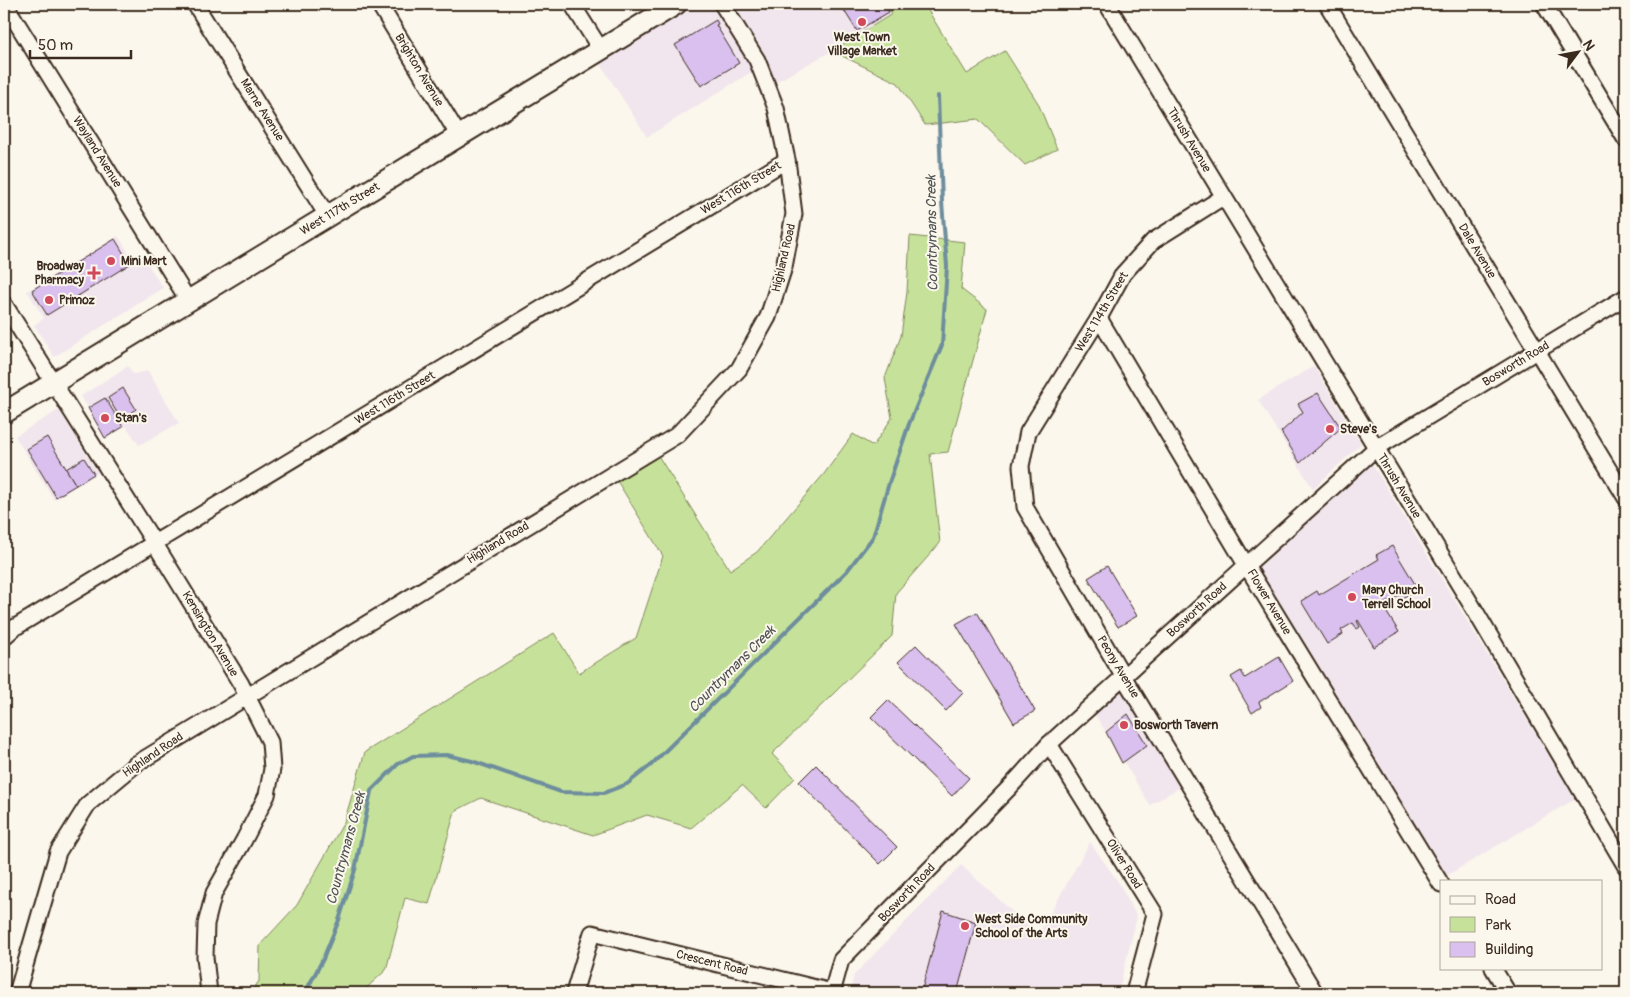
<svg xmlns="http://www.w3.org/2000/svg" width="1630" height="997" viewBox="0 0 1630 997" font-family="Pangolin,sans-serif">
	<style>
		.built { fill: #f1e6ed }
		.green { fill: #c6e29a; stroke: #80865c }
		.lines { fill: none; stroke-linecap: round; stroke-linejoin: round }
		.stream { stroke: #6e8d9d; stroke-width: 4 }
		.building { fill: #dac0ef; stroke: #3b2a1e }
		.minor-casing { stroke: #3b2a1e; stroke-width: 19 }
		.secondary-casing { stroke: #3b2a1e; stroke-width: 24 }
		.minor { stroke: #fbf7ec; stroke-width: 15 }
		.secondary { stroke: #fbf7ec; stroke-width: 20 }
		.poi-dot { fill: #d1495b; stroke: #fbf7ec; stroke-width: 2 }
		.labels { text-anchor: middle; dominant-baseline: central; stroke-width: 4; stroke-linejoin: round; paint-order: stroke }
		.poi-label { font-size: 12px; font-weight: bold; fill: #3b2a1e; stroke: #fbf7ec; text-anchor: start }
		.street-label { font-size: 12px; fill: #3b2a1e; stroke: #fbf7ec }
		.water-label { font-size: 14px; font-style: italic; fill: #505353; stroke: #fbf7ec }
	</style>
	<rect width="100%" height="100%" fill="#fbf7ec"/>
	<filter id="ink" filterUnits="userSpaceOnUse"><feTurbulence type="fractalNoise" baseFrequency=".02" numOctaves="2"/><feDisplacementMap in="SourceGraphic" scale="10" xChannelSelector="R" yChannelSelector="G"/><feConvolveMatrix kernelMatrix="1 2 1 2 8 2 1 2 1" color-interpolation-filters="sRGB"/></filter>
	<g filter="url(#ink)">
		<g class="built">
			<path d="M 664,4 L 886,4 L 892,13 L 832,51 L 774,83 L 764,64 L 647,137 L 591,49 Z"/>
			<path d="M 118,236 L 136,264 L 144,258 L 163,288 L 54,357 L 34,325 L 44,318 L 27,291 Z"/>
			<path d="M 128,366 L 133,374 L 148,371 L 179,423 L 139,445 L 126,426 L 106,439 L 81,396 Z"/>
			<path d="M 1314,366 L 1361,444 L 1313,489 L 1258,400 Z"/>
			<path d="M 59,410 L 98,473 L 54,500 L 15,436 Z"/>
			<path d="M 1371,462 L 1575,799 L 1443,878 L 1258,569 Z"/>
			<path d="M 1122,683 L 1182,786 L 1150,805 L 1093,711 Z"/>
			<path d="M 1090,842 L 1119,883 L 1137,917 L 1118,993 L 850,993 L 854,975 L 961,865 L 1038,935 Z"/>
		</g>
		<g class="green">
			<path d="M 886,4 L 924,4 L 967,74 L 1005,51 L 1038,103 L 1057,149 L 1025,165 L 978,119 L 925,125 L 898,83 L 832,51 L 892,14 Z"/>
			<path d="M 910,236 L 965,242 L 961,289 L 987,309 L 948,452 L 930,454 L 940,543 L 896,593 L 892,636 L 772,754 L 795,778 L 766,808 L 742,785 L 691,828 L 647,815 L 593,835 L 481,798 L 455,811 L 429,904 L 405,898 L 386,970 L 361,993 L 251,993 L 259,981 L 260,945 L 297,905 L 344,822 L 365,752 L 554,633 L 579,673 L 636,638 L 663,556 L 616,479 L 657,454 L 730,570 L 757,552 L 824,474 L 853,434 L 873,446 L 892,418 L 885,378 L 901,336 L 907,292 Z"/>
		</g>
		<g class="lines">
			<path class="stream" d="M 305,993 L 323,959 L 339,920 L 355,870 L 371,791 L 398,764 L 413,756 L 447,755 L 472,761 L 561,792 L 604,793 L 627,784 L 650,766 L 847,571 L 873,537 L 889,483 L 909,424 L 942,345 L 947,266 L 942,202 L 938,96"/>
		</g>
		<g class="building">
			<path d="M 840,4 L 884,4 L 889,12 L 857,31 Z"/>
			<path d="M 716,20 L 718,24 L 716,25 L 739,63 L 701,86 L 675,45 Z"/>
			<path d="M 115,239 L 130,264 L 47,315 L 32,290 Z"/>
			<path d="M 123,388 L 136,409 L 121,419 L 108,398 Z"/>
			<path d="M 1318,393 L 1341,428 L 1300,463 L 1281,432 L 1303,412 L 1298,404 Z"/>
			<path d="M 105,398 L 123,427 L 105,438 L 88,408 Z"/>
			<path d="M 47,437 L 76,485 L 56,497 L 27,449 Z"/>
			<path d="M 84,458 L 94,474 L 76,485 L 66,469 Z"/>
			<path d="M 1392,546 L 1418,589 L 1402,598 L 1400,595 L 1382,605 L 1399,632 L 1374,647 L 1358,620 L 1357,621 L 1360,627 L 1357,629 L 1353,623 L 1341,630 L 1343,634 L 1327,644 L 1301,601 L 1317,591 L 1319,595 L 1379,559 L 1376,555 Z"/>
			<path d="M 1107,566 L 1137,616 L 1118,627 L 1088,578 Z"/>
			<path d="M 977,612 L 1035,711 L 1014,723 L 956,624 Z"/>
			<path d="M 916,645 L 963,693 L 946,711 L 898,662 Z"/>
			<path d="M 1279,657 L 1293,681 L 1259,702 L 1261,707 L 1252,713 L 1231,677 L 1241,671 L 1245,678 Z"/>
			<path d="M 888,700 L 969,778 L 952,796 L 871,717 Z"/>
			<path d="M 1128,714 L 1147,745 L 1122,763 L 1106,732 Z"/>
			<path d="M 816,765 L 897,847 L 880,864 L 799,782 Z"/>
			<path d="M 943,911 L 976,922 L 957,993 L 921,993 Z"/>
		</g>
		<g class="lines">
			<defs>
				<g id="minor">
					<path d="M 5,4 L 188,300"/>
					<path d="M 195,4 L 328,217"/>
					<path d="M 379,4 L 459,136"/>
					<path d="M 572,4 L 601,50"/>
					<path d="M 1107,4 L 1474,609 L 1626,867"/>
					<path d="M 1327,4 L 1626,498"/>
					<path d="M 1544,4 L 1626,140"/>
					<path d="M 1223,197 L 1153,241 L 1123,274 L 1099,318 L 1028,432 L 1021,466 L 1025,507 L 1123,676 L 1315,993"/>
					<path d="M 4,304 L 155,544 L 241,684 L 270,742 L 272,769 L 267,795 L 244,840 L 214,893 L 206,924 L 205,957 L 209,993"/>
					<path d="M 1099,318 L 1246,565 L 1441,884"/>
					<path d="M 4,637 L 14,628 L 787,160"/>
					<path d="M 1049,744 L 1155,914 L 1134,993"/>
					<path d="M 1493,968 L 1508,993"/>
					<path d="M 17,993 L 58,852 L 88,804 L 136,764 L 677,435 L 739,369 L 768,317 L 784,267 L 794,214 L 787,160 L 776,108 L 757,60 L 722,4"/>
					<path d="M 574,993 L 592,933 L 832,992"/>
					<path d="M 832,993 L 841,960 L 1010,787 L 1049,744 L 1376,448 L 1626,297"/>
				</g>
				<path id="secondary" d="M 4,413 L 676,4"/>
			</defs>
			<use href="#minor" class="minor-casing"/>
			<use href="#secondary" class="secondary-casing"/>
			<use href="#minor" class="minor"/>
			<use href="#secondary" class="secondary"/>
		</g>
	</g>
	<g class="poi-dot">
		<circle cx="862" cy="22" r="5"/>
		<circle cx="111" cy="261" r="5"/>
		<path d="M91.5 265.5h5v5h5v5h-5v5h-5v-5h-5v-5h5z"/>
		<circle cx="49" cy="300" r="5"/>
		<circle cx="105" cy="418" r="5"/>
		<circle cx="1330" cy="429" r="5"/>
		<circle cx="1352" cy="597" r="5"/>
		<circle cx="1124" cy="725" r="5"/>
		<circle cx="965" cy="926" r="5"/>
	</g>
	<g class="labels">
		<g class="poi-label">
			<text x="862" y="37" text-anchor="middle">West Town<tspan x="862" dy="14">Village Market</tspan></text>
			<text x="121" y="261">Mini Mart</text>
			<text x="84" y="266" text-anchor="end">Broadway<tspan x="84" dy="14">Pharmacy</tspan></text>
			<text x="59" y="300">Primoz</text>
			<text x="115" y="418">Stan's</text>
			<text x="1340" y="429">Steve's</text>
			<text x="1362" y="590">Mary Church<tspan x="1362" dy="14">Terrell School</tspan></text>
			<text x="1134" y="725">Bosworth Tavern</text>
			<text x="975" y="919">West Side Community<tspan x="975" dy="14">School of the Arts</tspan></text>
		</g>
		<g class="street-label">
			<text transform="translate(419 70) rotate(59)">Brighton Avenue</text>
			<text transform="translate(262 110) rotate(58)">Marne Avenue</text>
			<text transform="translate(1189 140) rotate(59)">Thrush Avenue</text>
			<text transform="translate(97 152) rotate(58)">Wayland Avenue</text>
			<text transform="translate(741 188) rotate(-31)">West 116th Street</text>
			<text transform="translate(340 209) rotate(-31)">West 117th Street</text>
			<text transform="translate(1477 251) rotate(59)">Dale Avenue</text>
			<text transform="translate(784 258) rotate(-77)">Highland Road</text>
			<text transform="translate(1102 312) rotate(-59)">West 114th Street</text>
			<text transform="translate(1516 364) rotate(-31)">Bosworth Road</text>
			<text transform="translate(395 398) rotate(-31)">West 116th Street</text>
			<text transform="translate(1399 486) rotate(59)">Thrush Avenue</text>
			<text transform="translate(498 543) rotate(-31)">Highland Road</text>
			<text transform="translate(1269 602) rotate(59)">Flower Avenue</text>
			<text transform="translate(1197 610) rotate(-42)">Bosworth Road</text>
			<text transform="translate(210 634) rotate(59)">Kensington Avenue</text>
			<text transform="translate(1118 667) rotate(59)">Peony Avenue</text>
			<text transform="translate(153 755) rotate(-34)">Highland Road</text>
			<text transform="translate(1124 864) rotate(58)">Oliver Road</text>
			<text transform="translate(907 893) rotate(-46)">Bosworth Road</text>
			<text transform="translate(712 963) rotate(14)">Crescent Road</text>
		</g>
		<g class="water-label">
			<text transform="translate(932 233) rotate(-91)">Countrymans Creek</text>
			<text transform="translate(732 669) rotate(-45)">Countrymans Creek</text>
			<text transform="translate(346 848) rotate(-75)">Countrymans Creek</text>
		</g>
	</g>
	<rect width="1630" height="997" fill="none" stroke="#fbf7ec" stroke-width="20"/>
	<rect x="10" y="10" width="1610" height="977" fill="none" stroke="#3b2a1e" stroke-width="2" filter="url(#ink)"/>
	<rect x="1440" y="880" width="162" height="90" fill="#fbf7ec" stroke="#aea59a"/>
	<rect x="1450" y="896" width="25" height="8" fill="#fbf7ec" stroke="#aea59a"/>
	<text x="1485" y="904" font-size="15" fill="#3b2a1e">Road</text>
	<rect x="1450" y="917" width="25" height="15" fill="#c6e29a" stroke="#aea59a"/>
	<text x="1485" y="930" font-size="15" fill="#3b2a1e">Park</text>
	<rect x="1450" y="942" width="25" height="15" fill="#dac0ef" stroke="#aea59a"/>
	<text x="1485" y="954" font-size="15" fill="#3b2a1e">Building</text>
	<g transform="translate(1578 52) rotate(58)" stroke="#fbf7ec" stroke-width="4" paint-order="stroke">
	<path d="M0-4L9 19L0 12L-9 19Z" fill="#3b2a1e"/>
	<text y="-8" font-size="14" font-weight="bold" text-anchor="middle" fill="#3b2a1e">N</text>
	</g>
	<path d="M30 50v8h101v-8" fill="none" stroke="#3b2a1e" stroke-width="2.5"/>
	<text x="38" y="50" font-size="15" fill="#3b2a1e" stroke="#fbf7ec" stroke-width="4" paint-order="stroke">50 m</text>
</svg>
